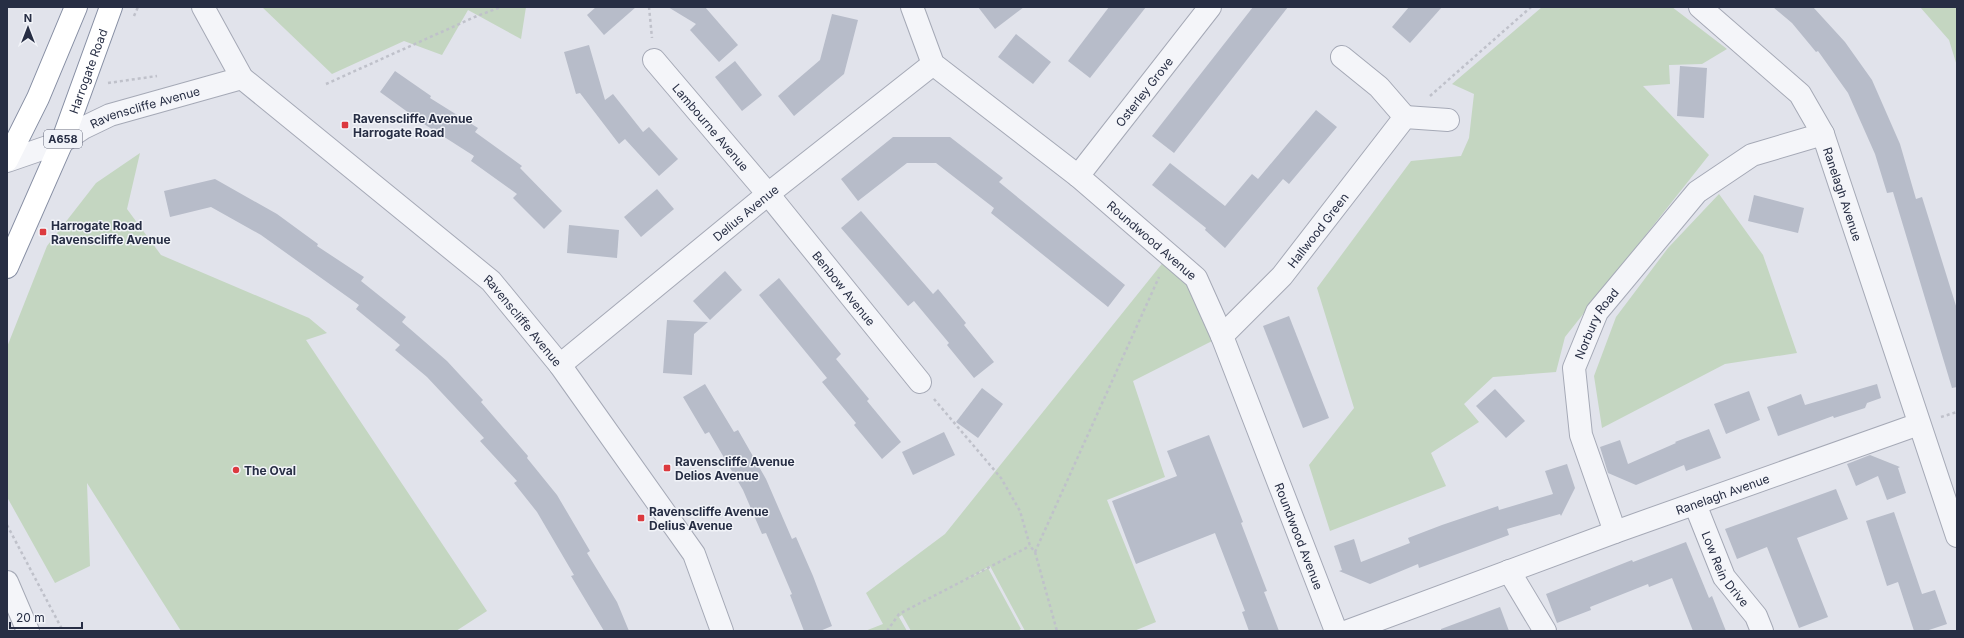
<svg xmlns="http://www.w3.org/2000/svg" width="1964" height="638" viewBox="0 0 1964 638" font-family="Inter,sans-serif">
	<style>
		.green { fill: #c4d6c1 }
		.building { fill: #b7bcc9 }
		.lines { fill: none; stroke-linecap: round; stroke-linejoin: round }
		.minor-casing { stroke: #a5a9b6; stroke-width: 24 }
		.highway-casing { stroke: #868ea3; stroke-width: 24 }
		.path { stroke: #bfc1ca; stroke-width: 2.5; stroke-dasharray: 3 3; stroke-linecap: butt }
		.minor { stroke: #f4f5f9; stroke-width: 22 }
		.highway { stroke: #fff; stroke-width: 22 }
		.poi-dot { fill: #dc3a3f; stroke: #f1f3f8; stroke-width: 1.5 }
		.labels { text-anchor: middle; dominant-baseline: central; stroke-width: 3; stroke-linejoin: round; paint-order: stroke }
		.shield { fill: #f1f3f8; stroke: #64697a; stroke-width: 1 }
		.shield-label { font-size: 11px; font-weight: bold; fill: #272e44 }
		.street-label { font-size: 12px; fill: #272e44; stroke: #f1f3f8 }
		.poi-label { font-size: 12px; font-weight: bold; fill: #272e44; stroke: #f1f3f8; text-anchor: start }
	</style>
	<rect width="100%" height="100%" fill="#e1e3eb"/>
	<g class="green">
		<path d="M 262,7 L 526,7 L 521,39 L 468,10 L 442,55 L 404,41 L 332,74 Z"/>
		<path d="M 1542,7 L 1672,7 L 1727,49 L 1702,64 L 1669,65 L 1670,84 L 1643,86 L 1709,155 L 1565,337 L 1556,372 L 1493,377 L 1464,404 L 1479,422 L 1431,453 L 1446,486 L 1330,531 L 1309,465 L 1354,408 L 1317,288 L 1411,161 L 1461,156 L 1469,138 L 1474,94 L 1452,84 Z"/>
		<path d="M 1920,7 L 1957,7 L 1957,66 L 1949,40 Z"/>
		<path d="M 140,153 L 127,209 L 161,255 L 309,318 L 327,333 L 306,340 L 487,611 L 456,631 L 181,631 L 87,483 L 90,566 L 55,583 L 7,497 L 7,347 L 47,246 L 96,183 Z"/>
		<path d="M 1719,194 L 1763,255 L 1797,353 L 1725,364 L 1602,428 L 1594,376 L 1616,317 L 1668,248 Z"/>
		<path d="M 1169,255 L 1222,336 L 1133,381 L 1165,477 L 1107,500 L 1156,622 L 1134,631 L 1025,631 L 990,566 L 962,582 L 988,568 L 1021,629 L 1018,631 L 911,631 L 902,615 L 899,617 L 907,631 L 865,631 L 883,624 L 866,593 L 945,534 Z"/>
	</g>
	<g class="building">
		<path d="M 596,7 L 636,7 L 604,35 L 587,15 Z"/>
		<path d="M 668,7 L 705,7 L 738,45 L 719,62 L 690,30 L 696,24 Z"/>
		<path d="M 978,7 L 1024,7 L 995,29 Z"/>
		<path d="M 1109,7 L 1146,7 L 1090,78 L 1068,61 Z"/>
		<path d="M 1253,7 L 1288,7 L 1174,153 L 1152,136 Z"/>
		<path d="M 1409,7 L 1442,7 L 1410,43 L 1392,27 Z"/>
		<path d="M 1773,7 L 1813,7 L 1845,42 L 1872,80 L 1900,144 L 1916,199 L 1922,197 L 1957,309 L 1957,387 L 1952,388 L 1893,192 L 1887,193 L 1875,154 L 1848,93 L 1818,51 L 1816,52 L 1792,23 Z"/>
		<path d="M 832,14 L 858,20 L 844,74 L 794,116 L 778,96 L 820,60 Z"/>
		<path d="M 1016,34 L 1051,62 L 1033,84 L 998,57 Z"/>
		<path d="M 589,45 L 605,100 L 613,94 L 643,132 L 649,127 L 678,159 L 659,176 L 625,139 L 619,144 L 580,93 L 576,94 L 564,52 Z"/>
		<path d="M 735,61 L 762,95 L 742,111 L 715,77 Z"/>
		<path d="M 1680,66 L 1707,68 L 1704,118 L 1677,116 Z"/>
		<path d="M 395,71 L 431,96 L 430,98 L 478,128 L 475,132 L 522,166 L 520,168 L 562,211 L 544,229 L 513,198 L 517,194 L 471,161 L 474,156 L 427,126 L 380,92 Z"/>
		<path d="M 1316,110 L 1337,127 L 1289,184 L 1283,179 L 1225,248 L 1205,230 L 1206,228 L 1152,185 L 1170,163 L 1225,206 L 1252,174 L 1258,179 Z"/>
		<path d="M 893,137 L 950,137 L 1003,178 L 999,182 L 1125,285 L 1108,307 L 991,213 L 994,208 L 936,163 L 907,163 L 858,201 L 841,179 Z"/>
		<path d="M 215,179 L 277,214 L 318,244 L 317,246 L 364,277 L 361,281 L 406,317 L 402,322 L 447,361 L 483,400 L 481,402 L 528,456 L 527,458 L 557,495 L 590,551 L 587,553 L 617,602 L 629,631 L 604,631 L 571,576 L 574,575 L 537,512 L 514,483 L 517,481 L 480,441 L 484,438 L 427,377 L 395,350 L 400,345 L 356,309 L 359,305 L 261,235 L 211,207 L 170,217 L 164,191 Z"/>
		<path d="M 657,189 L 674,209 L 641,237 L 624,217 Z"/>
		<path d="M 1754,195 L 1804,208 L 1798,233 L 1748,221 Z"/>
		<path d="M 861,211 L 933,294 L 938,289 L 966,323 L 964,325 L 994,362 L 974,378 L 947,345 L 949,343 L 914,301 L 908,306 L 841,228 Z"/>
		<path d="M 569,225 L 619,230 L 617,258 L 567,253 Z"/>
		<path d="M 725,271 L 742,290 L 710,320 L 693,301 Z"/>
		<path d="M 779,278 L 841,354 L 836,359 L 869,399 L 867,401 L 901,442 L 882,459 L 854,425 L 856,423 L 822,382 L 827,378 L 759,295 Z"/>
		<path d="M 1289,316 L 1329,418 L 1303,428 L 1263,326 Z"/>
		<path d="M 667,320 L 708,322 L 694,334 L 692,375 L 663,373 Z"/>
		<path d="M 705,384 L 734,432 L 738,430 L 766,479 L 792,539 L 796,537 L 813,576 L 832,626 L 820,631 L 804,631 L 790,595 L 792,594 L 766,533 L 762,534 L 743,490 L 709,432 L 705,434 L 683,397 Z"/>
		<path d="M 1877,384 L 1881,398 L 1867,403 L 1865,408 L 1834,418 L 1833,416 L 1778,436 L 1767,407 L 1801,394 L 1805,405 Z"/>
		<path d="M 982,388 L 1003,404 L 978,438 L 956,422 Z"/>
		<path d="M 1495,389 L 1525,421 L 1506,438 L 1476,406 Z"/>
		<path d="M 1749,391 L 1760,420 L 1726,434 L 1714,404 Z"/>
		<path d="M 1709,429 L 1721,458 L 1686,471 L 1684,465 L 1636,485 L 1608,473 L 1600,447 L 1620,440 L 1628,464 L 1676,443 L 1675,442 Z"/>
		<path d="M 944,432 L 955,455 L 913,475 L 902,452 Z"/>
		<path d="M 1209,435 L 1243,522 L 1241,523 L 1267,591 L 1264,592 L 1279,631 L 1249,631 L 1242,612 L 1245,611 L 1215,533 L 1136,564 L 1112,501 L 1177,476 L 1167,451 Z"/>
		<path d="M 1870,455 L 1900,467 L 1898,468 L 1906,493 L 1887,500 L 1878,476 L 1856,486 L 1847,464 Z"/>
		<path d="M 1567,464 L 1575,488 L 1561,516 L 1560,514 L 1507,529 L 1509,535 L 1419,568 L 1418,564 L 1370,584 L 1339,571 L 1342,570 L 1334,546 L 1354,539 L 1361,562 L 1410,543 L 1408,538 L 1442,525 L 1498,506 L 1499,510 L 1553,494 L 1545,471 Z"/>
		<path d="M 1836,489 L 1848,519 L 1797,538 L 1828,617 L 1799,628 L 1767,547 L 1737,559 L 1725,529 Z"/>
		<path d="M 1894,512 L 1922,594 L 1935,590 L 1947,624 L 1926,631 L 1914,631 L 1898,582 L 1887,586 L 1866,521 Z"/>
		<path d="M 1686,542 L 1709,598 L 1712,596 L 1726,631 L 1693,631 L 1672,578 L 1649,587 L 1648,584 L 1590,607 L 1591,610 L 1557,623 L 1546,594 L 1632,560 L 1633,562 Z"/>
		<path d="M 1500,607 L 1509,631 L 1441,631 L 1441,629 Z"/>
	</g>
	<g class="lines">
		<defs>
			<g id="minor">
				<path id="s1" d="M 203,7 L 242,78 L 491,281 L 560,365 L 694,554 L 722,631"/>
				<path id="s2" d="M 912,7 L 933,64 L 1078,176 L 1196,278 L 1222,336 L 1336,631"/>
				<path id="s3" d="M 1700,7 L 1800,94 L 1823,134 L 1957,536"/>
				<path d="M 1342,57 L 1379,87 L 1405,117"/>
				<path id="s4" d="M 654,60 L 768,194 L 920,382"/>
				<path id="s5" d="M 7,161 L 62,142 L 83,128 L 110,115 L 242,78"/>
				<path id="s6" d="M 1078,176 L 1210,7"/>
				<path id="s7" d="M 1222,336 L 1282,276 L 1405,117 L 1448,120"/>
				<path id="s8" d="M 560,365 L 768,194 L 933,64"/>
				<path id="s9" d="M 1695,504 L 1724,577 L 1756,616 L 1762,631"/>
				<path id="s10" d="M 1615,532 L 1919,424"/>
				<path d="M 1509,571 L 1545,631"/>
				<path d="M 7,582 L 28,631"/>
				<path id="s11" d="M 1348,631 L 1615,532 L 1581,435 L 1574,368 L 1597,312 L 1697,192 L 1752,155 L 1823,134"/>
			</g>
			<g id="highway">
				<path d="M 7,160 L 38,98 L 76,7"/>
				<path id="s12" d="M 7,267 L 62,142 L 111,7"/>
			</g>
		</defs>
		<use href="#minor" class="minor-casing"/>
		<use href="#highway" class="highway-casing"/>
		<g class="path">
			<path d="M 649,7 L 652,38"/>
			<path d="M 134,16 L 138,7"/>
			<path d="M 108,83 L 157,76"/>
			<path d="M 326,84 L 477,16 L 501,7"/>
			<path d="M 1430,96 L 1531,7"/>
			<path d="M 934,399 L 1001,478 L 1020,511 L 1030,546 L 1035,552 L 1057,631"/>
			<path d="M 1941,417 L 1957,412"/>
			<path d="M 7,525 L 63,631"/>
			<path d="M 1035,552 L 1159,277"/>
			<path d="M 887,631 L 899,614 L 1030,546"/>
		</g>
		<use href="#minor" class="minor"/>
		<use href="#highway" class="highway"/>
	</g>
	<g class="poi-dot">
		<rect x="341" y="121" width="8" height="8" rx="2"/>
		<rect x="39" y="228" width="8" height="8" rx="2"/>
		<rect x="663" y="464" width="8" height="8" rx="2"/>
		<circle cx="236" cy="470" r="4"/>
		<rect x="637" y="514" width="8" height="8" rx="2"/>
	</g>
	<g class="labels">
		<rect class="shield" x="44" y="130" width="38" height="18" rx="3"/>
		<g class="shield-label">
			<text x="63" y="139">A658</text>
		</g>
		<g class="street-label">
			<text stroke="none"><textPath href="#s12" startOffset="212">Harrogate Road</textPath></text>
			<text stroke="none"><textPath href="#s6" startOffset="107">Osterley Grove</textPath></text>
			<text stroke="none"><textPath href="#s5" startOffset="149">Ravenscliffe Avenue</textPath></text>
			<text stroke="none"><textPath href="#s4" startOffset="88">Lambourne Avenue</textPath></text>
			<text stroke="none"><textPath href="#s3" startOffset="242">Ranelagh Avenue</textPath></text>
			<text stroke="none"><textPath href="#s8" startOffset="240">Delius Avenue</textPath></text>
			<text stroke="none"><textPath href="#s7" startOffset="143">Hallwood Green</textPath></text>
			<text stroke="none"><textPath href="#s2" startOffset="342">Roundwood Avenue</textPath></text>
			<text stroke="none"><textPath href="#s4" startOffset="297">Benbow Avenue</textPath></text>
			<text stroke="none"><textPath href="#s1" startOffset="453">Ravenscliffe Avenue</textPath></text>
			<text stroke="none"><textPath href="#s11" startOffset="505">Norbury Road</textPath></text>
			<text stroke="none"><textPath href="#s10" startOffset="114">Ranelagh Avenue</textPath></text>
			<text stroke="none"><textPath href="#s2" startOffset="678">Roundwood Avenue</textPath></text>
			<text stroke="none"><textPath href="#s9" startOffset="72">Low Rein Drive</textPath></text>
		</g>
		<g class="poi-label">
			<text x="353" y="118">Ravenscliffe Avenue<tspan x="353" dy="14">Harrogate Road</tspan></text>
			<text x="51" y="225">Harrogate Road<tspan x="51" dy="14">Ravenscliffe Avenue</tspan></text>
			<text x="675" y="461">Ravenscliffe Avenue<tspan x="675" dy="14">Delios Avenue</tspan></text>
			<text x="244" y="470">The Oval</text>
			<text x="649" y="511">Ravenscliffe Avenue<tspan x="649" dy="14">Delius Avenue</tspan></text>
		</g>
	</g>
	<rect width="1964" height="638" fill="none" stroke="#272e44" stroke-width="16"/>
	<g transform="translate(28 28)" stroke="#f1f3f8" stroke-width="3" paint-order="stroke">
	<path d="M0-3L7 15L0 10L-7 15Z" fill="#272e44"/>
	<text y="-6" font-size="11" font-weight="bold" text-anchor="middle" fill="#272e44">N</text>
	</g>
	<path d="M10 622v6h72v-6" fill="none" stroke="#272e44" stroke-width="2"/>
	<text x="16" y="622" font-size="12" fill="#272e44" stroke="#f1f3f8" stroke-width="3" paint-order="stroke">20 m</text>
</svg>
